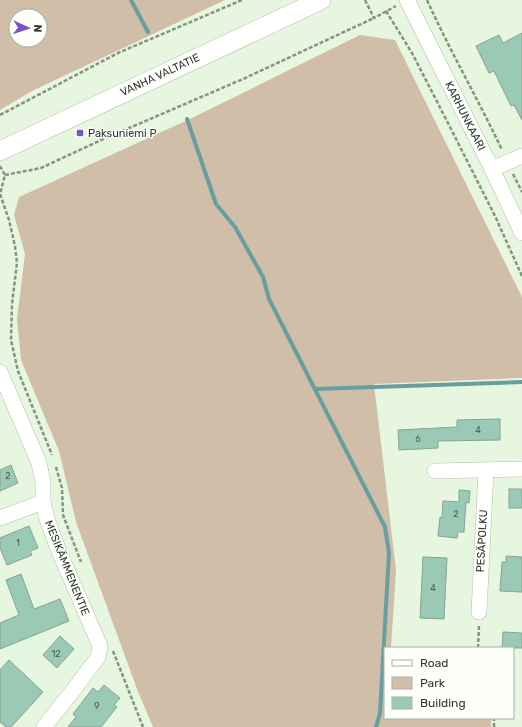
<svg xmlns="http://www.w3.org/2000/svg" width="522" height="727" viewBox="0 0 522 727" font-family="Rubik,sans-serif">
	<style>
		.green { fill: #d1bea9; fill-rule: evenodd }
		.lines { fill: none; stroke-linecap: round; stroke-linejoin: round }
		.stream { stroke: #679ea0; stroke-width: 4 }
		.building { fill: #9acab5; stroke: #87a296 }
		.minor-casing { stroke: #b3c1ab; stroke-width: 16 }
		.major-casing { stroke: #b3c1ab; stroke-width: 20 }
		.path { stroke: #889283; stroke-width: 2.5; stroke-dasharray: 4 2; stroke-linecap: butt }
		.minor { stroke: #fff; stroke-width: 15 }
		.major { stroke: #fff; stroke-width: 19 }
		.poi-dot { fill: #7c51ca; stroke: #fcfffa; stroke-width: 1.5 }
		.labels { text-anchor: middle; dominant-baseline: central; stroke-width: 3; stroke-linejoin: round; paint-order: stroke }
		.number-label { font-size: 9px; fill: #4c5c50 }
		.street-label { font-size: 11px; fill: #32372e; stroke: #fcfffa }
		.poi-label { font-size: 11px; fill: #32372e; stroke: #fcfffa; text-anchor: start }
	</style>
	<rect width="100%" height="100%" fill="#e7f6df"/>
	<g class="green">
		<path d="M 0,0 L 225,0 L 32,91 L 0,110 ZM 16,16 L 40,16 L 40,40 L 16,40 Z"/>
		<path d="M 360,35 L 395,40 L 522,297 L 522,378 L 374,384 L 396,570 L 391,648 L 385,648 L 385,718 L 491,718 L 491,727 L 153,727 L 137,689 L 76,522 L 59,451 L 21,360 L 17,319 L 25,254 L 14,215 L 19,197 L 192,118 Z"/>
	</g>
	<g class="lines">
		<g class="stream">
			<path d="M 131,0 L 148,32"/>
			<path d="M 187,119 L 216,204 L 235,227 L 263,277 L 269,299 L 385,527 L 389,553 L 380,713 L 376,727"/>
			<path d="M 315,389 L 522,382"/>
		</g>
	</g>
	<g class="building">
		<path d="M 522,33 L 522,120 L 514,105 L 511,106 L 494,71 L 489,73 L 476,46 L 499,35 L 503,43 Z"/>
		<path d="M 500,419 L 500,440 L 438,441 L 438,448 L 399,450 L 398,430 L 457,427 L 457,420 Z"/>
		<path d="M 11,465 L 18,483 L 0,491 L 0,470 Z"/>
		<rect x="509" y="489" width="13" height="19"/>
		<path d="M 459,490 L 470,491 L 469,503 L 466,502 L 464,532 L 458,532 L 457,538 L 438,536 L 440,517 L 442,518 L 443,501 L 459,502 Z"/>
		<path d="M 29,526 L 38,548 L 30,551 L 32,555 L 7,565 L 0,548 L 0,538 Z"/>
		<path d="M 506,556 L 522,557 L 522,592 L 500,591 L 502,562 L 506,562 Z"/>
		<path d="M 423,557 L 447,558 L 444,619 L 420,618 Z"/>
		<path d="M 21,574 L 34,609 L 60,599 L 69,621 L 0,649 L 0,623 L 19,615 L 6,580 Z"/>
		<path d="M 503,632 L 522,633 L 522,648 L 502,648 Z"/>
		<path d="M 60,636 L 74,649 L 57,668 L 43,655 Z"/>
		<path d="M 9,660 L 43,692 L 11,727 L 6,727 L 0,722 L 0,670 Z"/>
		<path d="M 104,685 L 120,698 L 114,705 L 117,707 L 101,727 L 68,727 L 76,717 L 73,714 L 93,688 L 98,692 Z"/>
	</g>
	<g class="lines">
		<defs>
			<g id="minor">
				<path d="M 407,0 L 492,169 L 522,233"/>
				<path d="M 492,169 L 522,156"/>
				<path d="M 0,372 L 39,463 L 43,482 L 43,502 L 47,519 L 58,549 L 100,646 L 98,657 L 75,688 L 44,727"/>
				<path d="M 435,471 L 522,469"/>
				<path d="M 0,518 L 43,502"/>
				<path d="M 479,612 L 486,471"/>
			</g>
			<path id="major" d="M 0,151 L 321,0"/>
		</defs>
		<use href="#minor" class="minor-casing"/>
		<use href="#major" class="major-casing"/>
		<g class="path">
			<path d="M 365,0 L 374,18 L 396,6"/>
			<path d="M 427,0 C 450,51 478,99 502,150"/>
			<path d="M 386,11 L 412,53 L 448,123 L 495,216 L 522,276"/>
			<path d="M 0,115 L 118,53 L 242,0"/>
			<path d="M 0,166 L 5,175 L 0,194 L 9,220 L 15,246 L 17,263 L 12,304 L 11,340 L 18,371 L 52,455"/>
			<path d="M 513,174 L 522,192"/>
			<path d="M 5,175 L 41,168 L 99,141 L 243,79 L 374,18"/>
			<path d="M 56,467 L 62,488 L 63,515 L 81,562"/>
			<path d="M 478,648 L 479,625"/>
			<path d="M 113,651 L 143,727"/>
			<path d="M 494,727 L 494,718"/>
		</g>
		<use href="#minor" class="minor"/>
		<use href="#major" class="major"/>
	</g>
	<rect class="poi-dot" x="76" y="129" width="8" height="8" rx="2"/>
	<g class="labels">
		<g class="number-label">
			<text x="478" y="430">4</text>
			<text x="418" y="439">6</text>
			<text x="8" y="476">2</text>
			<text x="456" y="514">2</text>
			<text x="18" y="543">1</text>
			<text x="433" y="588">4</text>
			<text x="56" y="654">12</text>
			<text x="97" y="706">9</text>
		</g>
		<g class="street-label">
			<text transform="translate(160 75) rotate(-25)">VANHA VALTATIE</text>
			<text transform="translate(465 116) rotate(63)">KARHUNKAARI</text>
			<text transform="translate(482 541) rotate(-87)">PESÄPOLKU</text>
			<text transform="translate(67 568) rotate(68)">MESIKÄMMENENTIE</text>
		</g>
		<g class="poi-label">
			<text x="88" y="133">Paksuniemi P</text>
		</g>
	</g>
	<rect x="384" y="647" width="130" height="72" fill="#fcfffa" stroke="#abafa8"/>
	<rect x="392" y="660" width="20" height="6" fill="#ffffff" stroke="#abafa8"/>
	<text x="420" y="667" font-size="12" fill="#32372e">Road</text>
	<rect x="392" y="677" width="20" height="12" fill="#d1bea9" stroke="#abafa8"/>
	<text x="420" y="687" font-size="12" fill="#32372e">Park</text>
	<rect x="392" y="697" width="20" height="12" fill="#9acab5" stroke="#abafa8"/>
	<text x="420" y="707" font-size="12" fill="#32372e">Building</text>
	<g transform="translate(28 28) rotate(93)"><circle r="19" fill="#fcfffa" stroke="#abafa8"/>
	<path d="M0-3L7 15L0 10L-7 15Z" fill="#7c51ca"/>
	<text y="-6" font-size="11" font-weight="bold" text-anchor="middle" fill="#32372e">N</text>
	</g>
</svg>
